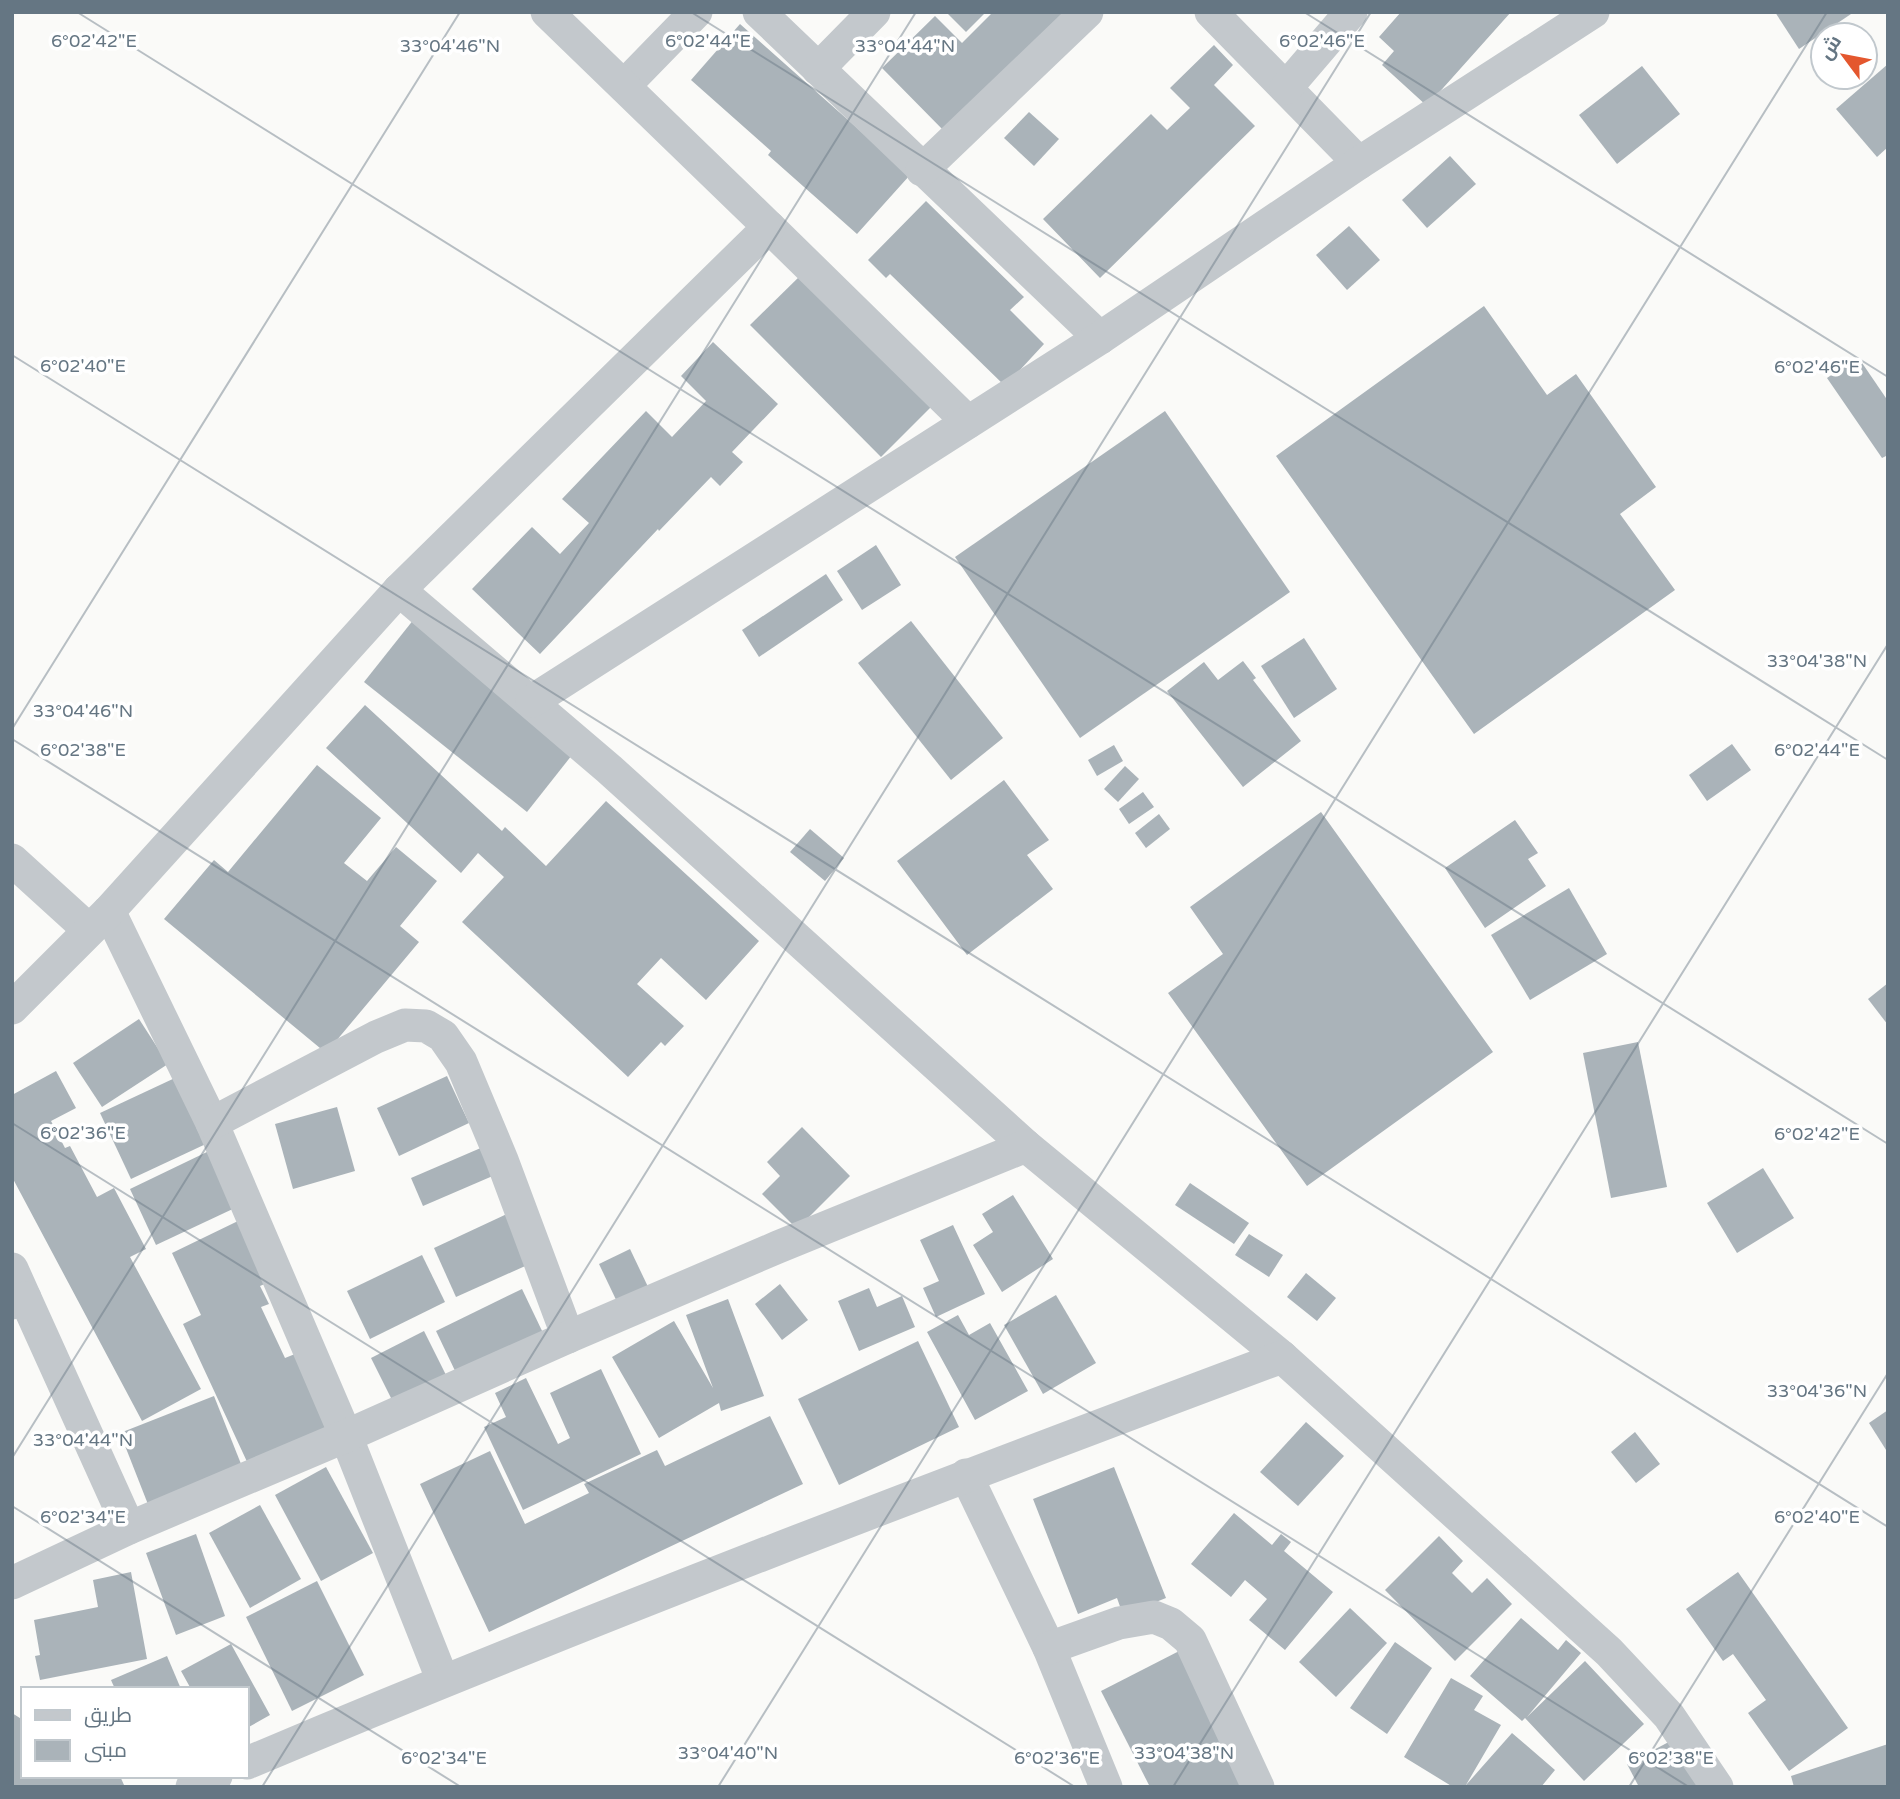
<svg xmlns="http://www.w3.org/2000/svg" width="1900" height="1799" viewBox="0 0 1900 1799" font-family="'Varela Round',Cairo,sans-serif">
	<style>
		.building { fill: #aab3b9 }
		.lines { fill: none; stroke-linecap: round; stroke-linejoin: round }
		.street { stroke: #c3c8cc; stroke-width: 33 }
		.ticks { fill: none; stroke: #657683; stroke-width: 2; stroke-opacity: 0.45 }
		.ticks-label { font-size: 18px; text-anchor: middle; fill: #657683; stroke: #fff; stroke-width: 7; stroke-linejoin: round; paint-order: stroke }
	</style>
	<rect width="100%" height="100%" fill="#fafaf8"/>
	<g class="building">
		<path d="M 946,12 L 986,12 L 966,32 Z"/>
		<path d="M 993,12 L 1061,12 L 1065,16 L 946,133 L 882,68 L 935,16 L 962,43 Z"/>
		<path d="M 1401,12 L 1511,12 L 1427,106 L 1382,65 L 1394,51 L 1379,37 Z"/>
		<path d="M 1775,12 L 1854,12 L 1799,49 Z"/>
		<path d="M 740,24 L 910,175 L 857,234 L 768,155 L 771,151 L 691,80 Z"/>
		<path d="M 1214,45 L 1233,65 L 1214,85 L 1255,126 L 1100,278 L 1043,219 L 1151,114 L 1167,130 L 1190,108 L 1170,88 Z"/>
		<path d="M 1888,64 L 1888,147 L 1877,157 L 1836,109 Z"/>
		<path d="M 1642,66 L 1680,114 L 1617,164 L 1579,115 Z"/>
		<path d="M 1029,112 L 1059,139 L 1034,166 L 1004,138 Z"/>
		<path d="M 1450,156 L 1476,184 L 1427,228 L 1402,200 Z"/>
		<path d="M 926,201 L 1024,297 L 1010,310 L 1044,344 L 1005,386 L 890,274 L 886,278 L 868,260 Z"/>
		<path d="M 1349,226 L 1380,260 L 1347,290 L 1316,255 Z"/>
		<path d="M 803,273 L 933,405 L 881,457 L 750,325 Z"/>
		<path d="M 1484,306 L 1547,395 L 1576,374 L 1656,487 L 1620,514 L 1675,590 L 1474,734 L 1276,456 Z"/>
		<path d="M 713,342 L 778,404 L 732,452 L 743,462 L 720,486 L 711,477 L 659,531 L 658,529 L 540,654 L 472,589 L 532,527 L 560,554 L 589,523 L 562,499 L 646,411 L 672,437 L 706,401 L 681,376 Z"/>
		<path d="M 1858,357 L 1888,401 L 1888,455 L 1882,458 L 1827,378 Z"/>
		<path d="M 1165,411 L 1290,592 L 1080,738 L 955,557 Z"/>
		<path d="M 876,545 L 901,585 L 862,610 L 837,571 Z"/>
		<path d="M 826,574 L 843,600 L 759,657 L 742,630 Z"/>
		<path d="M 418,614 L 572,755 L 527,812 L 364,682 Z"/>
		<path d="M 911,621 L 1003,738 L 951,780 L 858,663 Z"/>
		<path d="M 1304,638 L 1337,689 L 1294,718 L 1261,666 Z"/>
		<path d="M 1243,661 L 1256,678 L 1253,680 L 1301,741 L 1243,787 L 1167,691 L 1204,662 L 1218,680 Z"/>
		<path d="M 365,705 L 502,831 L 505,827 L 546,866 L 606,801 L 759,941 L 706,1000 L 661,958 L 637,984 L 684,1026 L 665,1046 L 661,1042 L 628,1077 L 462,922 L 504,877 L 478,853 L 461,873 L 326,748 Z"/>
		<path d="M 1732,744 L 1751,770 L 1707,801 L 1689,775 Z"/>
		<path d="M 1114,745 L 1123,761 L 1097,776 L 1088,760 Z"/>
		<path d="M 317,765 L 381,818 L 344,863 L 367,881 L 396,847 L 437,881 L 400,926 L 419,942 L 326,1053 L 164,919 L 214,860 L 228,872 Z"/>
		<path d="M 1125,766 L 1139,779 L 1118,802 L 1104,789 Z"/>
		<path d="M 1004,780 L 1049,840 L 1027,855 L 1053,889 L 967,955 L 897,861 Z"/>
		<path d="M 1143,792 L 1154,807 L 1129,824 L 1119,809 Z"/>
		<path d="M 1321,812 L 1493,1052 L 1307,1186 L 1168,993 L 1223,954 L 1190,907 Z"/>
		<path d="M 1159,814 L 1170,829 L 1146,848 L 1135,833 Z"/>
		<path d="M 1515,820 L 1538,853 L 1528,859 L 1546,886 L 1485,928 L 1445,868 Z"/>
		<path d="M 810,829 L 844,858 L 825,881 L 790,852 Z"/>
		<path d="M 1569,888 L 1607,954 L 1530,1000 L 1491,935 Z"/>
		<path d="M 1888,983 L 1888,1025 L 1868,999 Z"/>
		<path d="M 139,1019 L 168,1064 L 102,1107 L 73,1063 Z"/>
		<path d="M 1638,1042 L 1667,1187 L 1611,1198 L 1583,1053 Z"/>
		<path d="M 192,1070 L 223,1136 L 131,1179 L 100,1113 Z"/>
		<path d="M 56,1071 L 76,1108 L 51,1121 L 65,1148 L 70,1146 L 97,1197 L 114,1188 L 146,1249 L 130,1257 L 201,1389 L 142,1421 L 12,1177 L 12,1095 Z"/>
		<path d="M 447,1076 L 469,1123 L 399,1156 L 377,1108 Z"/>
		<path d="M 337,1107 L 355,1171 L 293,1189 L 275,1124 Z"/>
		<path d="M 802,1127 L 850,1176 L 797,1229 L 762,1194 L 780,1176 L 767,1162 Z"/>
		<path d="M 483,1147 L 495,1175 L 423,1206 L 411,1178 Z"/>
		<path d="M 211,1150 L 237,1207 L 156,1245 L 130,1189 Z"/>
		<path d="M 1763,1168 L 1794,1218 L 1737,1253 L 1707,1203 Z"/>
		<path d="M 1190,1183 L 1249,1223 L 1234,1244 L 1175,1205 Z"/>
		<path d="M 1013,1195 L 1053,1259 L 1002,1292 L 973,1245 L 993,1232 L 982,1214 Z"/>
		<path d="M 509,1213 L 532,1263 L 456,1297 L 434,1248 Z"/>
		<path d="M 238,1221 L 267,1283 L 260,1286 L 269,1304 L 261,1307 L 285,1358 L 295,1354 L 330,1427 L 249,1466 L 183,1324 L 201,1315 L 172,1253 Z"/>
		<path d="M 953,1225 L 985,1294 L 936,1317 L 923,1288 L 939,1281 L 920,1240 Z"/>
		<path d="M 1249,1234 L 1283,1255 L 1269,1277 L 1235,1255 Z"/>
		<path d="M 630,1249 L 650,1291 L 619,1306 L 599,1264 Z"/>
		<path d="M 422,1255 L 445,1302 L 370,1339 L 347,1291 Z"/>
		<path d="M 1306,1273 L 1336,1298 L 1317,1321 L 1287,1297 Z"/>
		<path d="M 780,1284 L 808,1320 L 782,1340 L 755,1304 Z"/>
		<path d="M 869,1288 L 877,1307 L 902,1296 L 915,1327 L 859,1351 L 838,1301 Z"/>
		<path d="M 522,1289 L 544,1335 L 458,1377 L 436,1331 Z"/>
		<path d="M 1056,1295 L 1096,1363 L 1043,1394 L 1004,1325 Z"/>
		<path d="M 728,1299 L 764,1396 L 721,1411 L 719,1403 L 659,1438 L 612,1357 L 674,1321 L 713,1388 L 686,1315 Z"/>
		<path d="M 958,1315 L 969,1335 L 990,1323 L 1028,1391 L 975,1420 L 927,1332 Z"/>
		<path d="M 424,1331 L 449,1381 L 396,1408 L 371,1358 Z"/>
		<path d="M 918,1341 L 959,1427 L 839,1485 L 798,1399 Z"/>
		<path d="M 601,1369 L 641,1454 L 523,1510 L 484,1427 L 506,1417 L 495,1393 L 526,1378 L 558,1444 L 570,1438 L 550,1393 Z"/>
		<path d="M 214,1396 L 245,1474 L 151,1512 L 120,1433 Z"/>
		<path d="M 1888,1410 L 1888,1453 L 1869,1423 Z"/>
		<path d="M 770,1416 L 803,1484 L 489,1632 L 420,1484 L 490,1451 L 525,1524 L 589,1493 L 584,1484 L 657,1450 L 665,1466 Z"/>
		<path d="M 1306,1422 L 1344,1456 L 1298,1506 L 1260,1472 Z"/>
		<path d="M 1635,1432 L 1660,1464 L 1636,1483 L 1611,1452 Z"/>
		<path d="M 326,1467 L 373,1553 L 321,1581 L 275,1495 Z"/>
		<path d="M 1114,1467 L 1166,1598 L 1123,1615 L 1117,1598 L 1078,1614 L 1033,1499 Z"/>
		<path d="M 260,1505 L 301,1579 L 250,1608 L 209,1533 Z"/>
		<path d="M 1234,1513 L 1272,1545 L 1281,1534 L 1291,1542 L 1284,1551 L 1333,1592 L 1285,1650 L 1249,1620 L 1267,1599 L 1245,1580 L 1231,1597 L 1191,1564 Z"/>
		<path d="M 196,1534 L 225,1616 L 176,1635 L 146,1553 Z"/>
		<path d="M 1439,1536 L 1463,1561 L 1452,1573 L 1472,1593 L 1487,1578 L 1512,1604 L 1455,1661 L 1385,1590 Z"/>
		<path d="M 131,1572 L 147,1659 L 40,1680 L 35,1656 L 40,1655 L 34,1620 L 98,1607 L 93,1580 Z"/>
		<path d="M 1738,1572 L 1848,1728 L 1789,1771 L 1748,1713 L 1766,1700 L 1733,1654 L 1723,1661 L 1686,1609 Z"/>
		<path d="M 317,1581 L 364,1675 L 292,1711 L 246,1617 Z"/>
		<path d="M 1350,1608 L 1387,1643 L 1336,1697 L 1299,1662 Z"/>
		<path d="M 1521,1618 L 1558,1650 L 1566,1640 L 1581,1653 L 1527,1717 L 1585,1661 L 1644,1724 L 1584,1781 L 1525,1718 L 1522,1721 L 1470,1676 Z"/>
		<path d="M 1395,1642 L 1432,1668 L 1387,1734 L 1350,1708 Z"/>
		<path d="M 231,1644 L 270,1715 L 247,1728 L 247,1689 L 191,1689 L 181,1671 Z"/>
		<path d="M 1187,1647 L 1258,1787 L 1150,1787 L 1101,1691 Z"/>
		<path d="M 167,1656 L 181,1689 L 115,1689 L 111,1680 Z"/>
		<path d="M 1451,1678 L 1483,1696 L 1474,1710 L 1501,1725 L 1466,1785 L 1512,1733 L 1555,1770 L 1541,1787 L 1453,1787 L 1404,1757 Z"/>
		<path d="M 12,1713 L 23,1720 L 23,1776 L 120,1776 L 124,1785 L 119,1787 L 12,1787 Z"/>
		<path d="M 1682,1735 L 1709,1787 L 1639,1787 L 1627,1764 Z"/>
		<path d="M 1888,1744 L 1888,1787 L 1794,1787 L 1791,1776 Z"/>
	</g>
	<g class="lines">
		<g class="street">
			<path d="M 759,12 L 1100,338"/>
			<path d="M 1211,12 L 1359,163"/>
			<path d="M 818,69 L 874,12"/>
			<path d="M 624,86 L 696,12"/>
			<path d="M 1286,88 L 1351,12"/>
			<path d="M 922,170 L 1087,12"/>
			<path d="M 769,227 L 968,422"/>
			<path d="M 399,590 L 609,769 L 1026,1146 L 1282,1357"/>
			<path d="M 532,701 L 1100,338 L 1359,163 L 1593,12"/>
			<path d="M 12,860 L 89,930"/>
			<path d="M 109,911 L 212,1123 L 346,1436 L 443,1681"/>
			<path d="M 12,1008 L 109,911 L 399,590 L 769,227 L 547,12"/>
			<path d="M 212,1123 L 376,1037 L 405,1025 L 426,1026 L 443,1036 L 461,1062 L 502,1160 L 568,1337"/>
			<path d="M 12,1269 L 25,1298 L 12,1303"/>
			<path d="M 25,1298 L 129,1528"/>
			<path d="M 966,1475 L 1049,1648 L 1106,1787"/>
			<path d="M 12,1583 L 129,1528 L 346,1436 L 568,1337 L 778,1247 L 1026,1146"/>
			<path d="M 1049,1648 L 1119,1623 L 1154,1617 L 1171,1624 L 1190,1640 L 1258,1787"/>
			<path d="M 247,1763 C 588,1619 935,1487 1282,1357 L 1609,1652 L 1669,1716 L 1717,1787"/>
			<path d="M 192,1787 L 216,1776"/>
		</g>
	</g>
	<path class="ticks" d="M 77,12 L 1888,1144M 691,12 L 1888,760M 1304,12 L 1888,377M 12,355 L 1888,1527M 12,729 L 460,12M 12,739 L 1689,1787M 12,1123 L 1075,1787M 12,1458 L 916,12M 12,1506 L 461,1787M 262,1787 L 1371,12M 718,1787 L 1827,12M 1173,1787 L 1888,644M 1629,1787 L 1888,1373"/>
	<g class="ticks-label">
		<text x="708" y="47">6°02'44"E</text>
		<text x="1322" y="47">6°02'46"E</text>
		<text x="94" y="47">6°02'42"E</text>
		<text x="450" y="52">33°04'46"N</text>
		<text x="905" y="52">33°04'44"N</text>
		<text x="83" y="372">6°02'40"E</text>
		<text x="1817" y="373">6°02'46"E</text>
		<text x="1817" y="667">33°04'38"N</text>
		<text x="83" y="717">33°04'46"N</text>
		<text x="83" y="756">6°02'38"E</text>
		<text x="1817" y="756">6°02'44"E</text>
		<text x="83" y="1139">6°02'36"E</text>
		<text x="1817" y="1140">6°02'42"E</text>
		<text x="1817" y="1397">33°04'36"N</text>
		<text x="83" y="1446">33°04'44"N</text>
		<text x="83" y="1523">6°02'34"E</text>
		<text x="1817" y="1523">6°02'40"E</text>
		<text x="728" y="1759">33°04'40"N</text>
		<text x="1184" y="1759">33°04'38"N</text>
		<text x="444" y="1764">6°02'34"E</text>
		<text x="1057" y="1764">6°02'36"E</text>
		<text x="1671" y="1764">6°02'38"E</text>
	</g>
	<rect width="1900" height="1799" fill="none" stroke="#657683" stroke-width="28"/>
	<rect x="21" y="1687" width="228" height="91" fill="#ffffff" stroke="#c1c8cd" stroke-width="2"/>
	<rect x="35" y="1710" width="35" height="10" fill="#c3c8cc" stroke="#c1c8cd" stroke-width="2"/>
	<text x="84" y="1722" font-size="21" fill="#657683">طريق</text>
	<rect x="35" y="1740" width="35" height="21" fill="#aab3b9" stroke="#c1c8cd" stroke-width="2"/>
	<text x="84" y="1757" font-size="21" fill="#657683">مبنى</text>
	<g transform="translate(1844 56) rotate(302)"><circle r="33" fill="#ffffff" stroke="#c1c8cd" stroke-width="2"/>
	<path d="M0-5L12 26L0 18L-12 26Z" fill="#e4572e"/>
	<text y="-10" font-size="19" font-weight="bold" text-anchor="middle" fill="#657683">ش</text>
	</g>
</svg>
